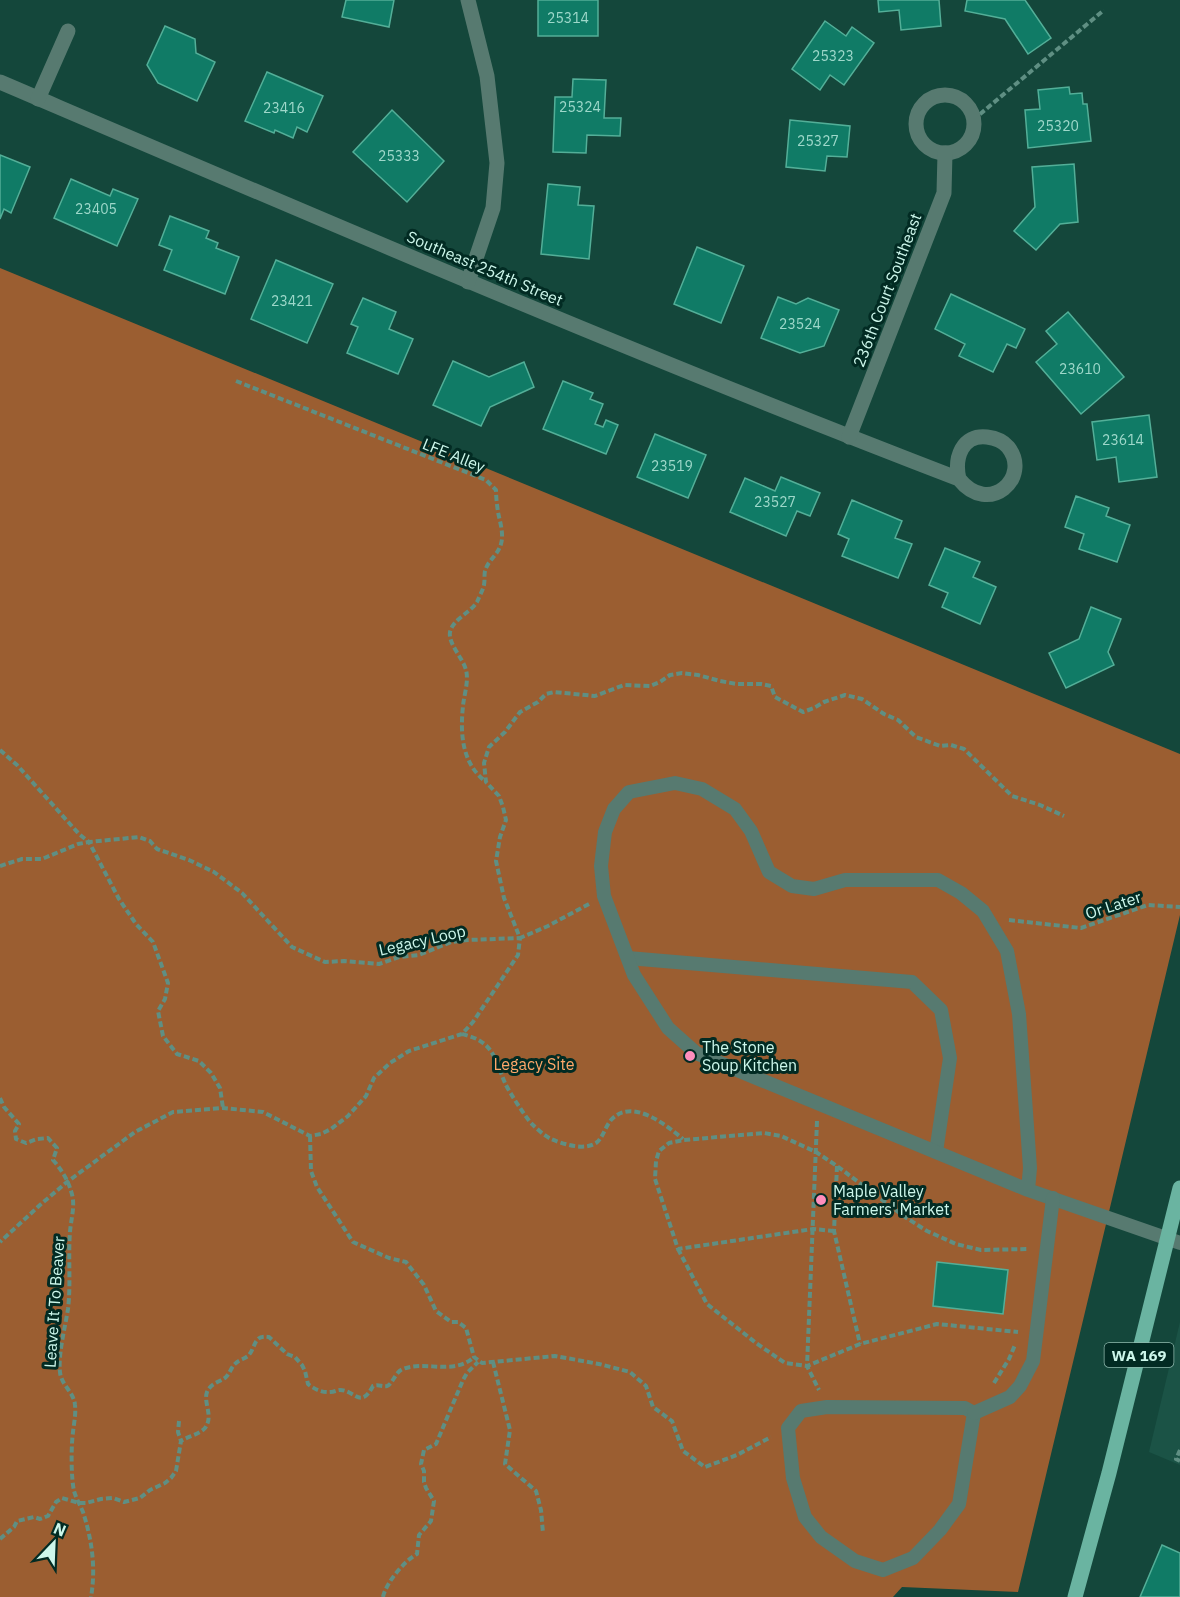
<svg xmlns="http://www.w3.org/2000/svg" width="1180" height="1597" viewBox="0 0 1180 1597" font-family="'IBM Plex Sans',sans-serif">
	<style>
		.built { fill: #1b5346 }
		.forest { fill: #9b5e31 }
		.building { fill: #107b66; stroke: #53af98; stroke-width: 1.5 }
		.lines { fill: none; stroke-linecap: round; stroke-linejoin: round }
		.path { stroke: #5f8f83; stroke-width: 4; stroke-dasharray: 6 3; stroke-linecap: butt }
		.service { stroke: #577a70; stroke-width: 14 }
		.minor { stroke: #577a70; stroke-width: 15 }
		.primary { stroke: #6ab4a1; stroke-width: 15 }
		.poi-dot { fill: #fe8ebc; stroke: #022b23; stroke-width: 2 }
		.labels { text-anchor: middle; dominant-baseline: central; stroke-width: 6; stroke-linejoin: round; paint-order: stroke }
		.number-label { font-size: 14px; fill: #9ed8ca }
		.shield { fill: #022b23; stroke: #90baaf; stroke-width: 1.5 }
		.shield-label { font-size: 15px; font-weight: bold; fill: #cdf7eb }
		.street-label { font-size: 16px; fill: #cdf7eb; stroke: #022b23 }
		.poi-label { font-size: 16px; fill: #cdf7eb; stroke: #022b23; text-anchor: start }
		.park-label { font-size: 16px; fill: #ffa86a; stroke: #022b23 }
	</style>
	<rect width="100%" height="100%" fill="#14473b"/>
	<path class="built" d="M 1180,1322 L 1180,1465 L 1149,1452 Z"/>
	<path class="forest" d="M 0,268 L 1180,754 L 1180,915 L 1018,1592 L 902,1587 L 893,1597 L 0,1597 Z"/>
	<g class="building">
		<path d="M 346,0 L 394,0 L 389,27 L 342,17 Z"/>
		<rect x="538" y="0" width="60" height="36"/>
		<path d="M 878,0 L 939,0 L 941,26 L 901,30 L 899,10 L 879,12 Z"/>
		<path d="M 967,0 L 1025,0 L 1051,38 L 1028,54 L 1005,19 L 965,11 Z"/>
		<path d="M 825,21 L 846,36 L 852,27 L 874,43 L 844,85 L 830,75 L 820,90 L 792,69 Z"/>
		<path d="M 165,26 L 195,39 L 196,53 L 215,62 L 197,101 L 158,83 L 147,65 Z"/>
		<path d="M 267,72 L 323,96 L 307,132 L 297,127 L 293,138 L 275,130 L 274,133 L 245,121 Z"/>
		<path d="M 573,79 L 606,80 L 604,118 L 621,118 L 620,136 L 587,135 L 586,153 L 553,152 L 555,97 L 572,97 Z"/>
		<path d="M 1069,87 L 1070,94 L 1082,93 L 1083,104 L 1087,104 L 1091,141 L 1028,148 L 1025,110 L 1040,109 L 1038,90 Z"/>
		<path d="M 392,110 L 444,161 L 407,202 L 353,152 Z"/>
		<path d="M 790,120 L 850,126 L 847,157 L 827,156 L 825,171 L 786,167 Z"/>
		<path d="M 0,155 L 30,167 L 11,213 L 4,209 L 0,219 Z"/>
		<path d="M 1074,164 L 1078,222 L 1060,224 L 1036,250 L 1014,231 L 1035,207 L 1032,167 Z"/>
		<path d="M 71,179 L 110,196 L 113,189 L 138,199 L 117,246 L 54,218 Z"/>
		<path d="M 548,184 L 580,187 L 578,205 L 594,206 L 589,259 L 541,254 Z"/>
		<path d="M 170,216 L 209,231 L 206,238 L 218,243 L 216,248 L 239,257 L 225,294 L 164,270 L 172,250 L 159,245 Z"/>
		<path d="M 697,247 L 744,266 L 721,323 L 674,304 Z"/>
		<path d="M 276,260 L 333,284 L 307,343 L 251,319 Z"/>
		<path d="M 951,294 L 1025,329 L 1016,348 L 1007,344 L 993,372 L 959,356 L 965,344 L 935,329 Z"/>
		<path d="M 778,297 L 796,304 L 808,298 L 839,310 L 824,346 L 800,353 L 761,338 Z"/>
		<path d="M 363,298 L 396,312 L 389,329 L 413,339 L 398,374 L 347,353 L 358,327 L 351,324 Z"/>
		<path d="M 1068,312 L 1124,377 L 1081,414 L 1036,362 L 1057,344 L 1046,331 Z"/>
		<path d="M 453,361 L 489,377 L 524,362 L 534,387 L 490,407 L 481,426 L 433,405 Z"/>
		<path d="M 563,381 L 593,393 L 590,399 L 603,404 L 595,424 L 603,427 L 606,420 L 618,425 L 606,454 L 543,429 Z"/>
		<path d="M 1149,415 L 1157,477 L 1119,482 L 1116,457 L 1097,460 L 1092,422 Z"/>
		<path d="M 655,434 L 706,455 L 688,498 L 637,477 Z"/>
		<path d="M 781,477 L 820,493 L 810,516 L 797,511 L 786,536 L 730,512 L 745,478 L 775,491 Z"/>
		<path d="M 1076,496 L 1109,508 L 1106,516 L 1130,525 L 1117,562 L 1079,549 L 1084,534 L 1065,527 Z"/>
		<path d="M 852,500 L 902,521 L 895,538 L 912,544 L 898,578 L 842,556 L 849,539 L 838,534 Z"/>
		<path d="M 945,548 L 980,562 L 973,577 L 996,587 L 980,624 L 942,607 L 948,593 L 929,585 Z"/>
		<path d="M 1091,607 L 1121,619 L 1108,652 L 1114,665 L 1066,688 L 1049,653 L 1079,639 Z"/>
		<path d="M 937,1262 L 1008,1270 L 1003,1314 L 933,1306 Z"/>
		<path d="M 1162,1545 L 1180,1553 L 1180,1597 L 1140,1597 Z"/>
	</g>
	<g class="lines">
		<g class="path">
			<path d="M 973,120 L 1104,10"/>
			<path d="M 236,381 L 486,480 L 496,490 C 496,497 497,505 498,512 C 500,522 504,534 501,544 C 498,555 488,560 485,571 C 484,575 485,580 484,585 C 483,590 479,597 477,602 C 470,613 453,619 450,632 C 448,644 463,658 466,670 C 469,681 464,695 463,706 C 460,734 462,763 485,781"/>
			<path d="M 0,750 L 17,765 L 79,834 L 89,842 L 139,837 L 150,841 L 157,849 L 189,860 L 214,872 L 242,893 L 292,947 L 325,962 L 344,961 L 379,964 L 399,957 L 419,955 L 451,942 L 468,940 L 520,938 L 518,955 L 473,1022 L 462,1034 L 409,1051 L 390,1063 L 374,1078 L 366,1096 L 348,1116 L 331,1129 L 321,1134 L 310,1136 L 263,1112 L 223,1108 L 173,1112 L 135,1132 L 67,1182 L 40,1205 L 0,1242"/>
			<path d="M 0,866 L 22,859 L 42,859 L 78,844 L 89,842 L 119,899 L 136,924 L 153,942 L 168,983 L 165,999 L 158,1011 L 163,1036 L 177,1054 L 199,1061 L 211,1073 L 220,1088 L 223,1108"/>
			<path d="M 589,904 L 548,926 L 520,938 L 504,898 L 496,861 L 500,837 L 506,820 L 503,807 L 499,796 L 486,782 L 484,763 L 489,747 L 505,732 L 520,712 L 538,702 L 546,694 L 554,692 L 595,696 L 624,685 L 650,686 L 660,682 L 670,675 L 682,673 L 698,675 L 720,681 L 737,684 L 761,684 L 771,686 L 775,697 L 803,712 L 814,708 L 824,702 L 845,695 L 862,699 L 884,714 L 898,720 L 916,737 L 940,746 L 951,745 L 964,749 L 1012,796 L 1040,805 L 1064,816"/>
			<path d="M 1009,920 L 1081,928 L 1148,905 L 1180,907"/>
			<path d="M 462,1034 C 469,1036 477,1038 483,1043 C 495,1051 499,1070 505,1083 C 508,1090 527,1120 533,1125 C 538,1130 545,1136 551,1139 C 563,1144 584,1151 596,1143 C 603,1138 605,1127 611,1120 C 632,1097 666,1125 683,1139"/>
			<path d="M 0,1098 L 4,1107 L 19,1124 L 15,1131 L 16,1139 L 26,1143 L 37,1139 L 48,1138 L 57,1148 L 53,1160 C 61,1169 68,1180 71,1191 C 76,1205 71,1218 70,1232 C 68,1257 71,1284 68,1309 C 65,1328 58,1354 60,1372 C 61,1385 74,1392 75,1405 C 76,1414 74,1423 73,1432 C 71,1447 71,1477 74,1491 C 76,1498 80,1505 83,1512 C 92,1540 96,1568 91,1597"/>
			<path d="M 817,1121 L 807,1366 L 819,1390"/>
			<path d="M 310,1136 L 311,1171 L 317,1187 L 353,1242 L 389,1258 L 406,1262 L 424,1285 L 436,1311 L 451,1322 L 458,1322 L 466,1328 L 474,1357 L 482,1363 L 555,1356 L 599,1364 L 630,1372 L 646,1386 L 653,1407 L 672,1421 L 683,1451 L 705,1467 L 737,1455 L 771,1437"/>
			<path d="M 837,1166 L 834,1231 L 860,1344"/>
			<path d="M 834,1231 L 813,1229 L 678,1249 L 655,1179 L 656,1161 L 659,1151 L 669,1143 L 684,1140 L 764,1133 L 781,1136 L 816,1152 L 837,1166 L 905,1217 L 927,1231 L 956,1244 L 981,1250 L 1029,1249"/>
			<path d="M 678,1249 L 707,1304 L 756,1343 L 785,1363 L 807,1366 L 860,1344 L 937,1324 L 1018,1332"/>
			<path d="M 493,1362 L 510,1430 L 505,1464 L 536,1491 L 541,1510 L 543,1533"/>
			<path d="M 994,1383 L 1009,1359 L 1015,1345"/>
			<path d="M 179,1421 L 178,1432 L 181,1441"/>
			<path d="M 1180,1450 L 1176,1459 L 1180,1461"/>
			<path d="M 0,1539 L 14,1527 L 17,1521 L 34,1517 L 40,1519 L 48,1516 L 56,1502 L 62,1498 L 79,1503 L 86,1503 L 101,1499 L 113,1498 L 124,1502 L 140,1498 L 150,1490 L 165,1483 L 171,1478 L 176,1471 L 181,1441 C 188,1436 199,1435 205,1428 C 214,1416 203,1403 207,1392 C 210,1384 219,1382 225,1378 C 230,1374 231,1367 236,1363 C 239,1360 244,1359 248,1356 C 256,1348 253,1334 269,1337 L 287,1354 L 295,1357 L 302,1365 L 305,1371 L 308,1384 C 314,1389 322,1393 331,1392 C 334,1392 337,1390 340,1390 C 355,1390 360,1410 373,1386 C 379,1384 382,1387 387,1386 C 393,1384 395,1372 403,1369 C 426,1360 453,1376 474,1357"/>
			<path d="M 383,1597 C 386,1583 404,1561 417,1554 L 419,1535 L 431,1521 L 434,1501 L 426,1488 L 424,1482 L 424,1471 L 421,1464 L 424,1450 L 436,1444 L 463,1380 L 467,1373 L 478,1362"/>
		</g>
		<g class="service">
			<path d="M 628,958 L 912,982 L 941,1010 L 950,1058 L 936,1152"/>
			<path d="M 1028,1190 L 1030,1168 L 1019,1014 L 1007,951 L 983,911 L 961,893 L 938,880 L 845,880 L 814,889 L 792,886 L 769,872 L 751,831 L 735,809 L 702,789 L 675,783 L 629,792 L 614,809 L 605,832 L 601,866 L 604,896 L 634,975 L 668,1028 L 696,1053 L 1028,1190 L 1180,1243"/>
			<path d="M 827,1407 L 965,1408 L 974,1413 L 959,1504 L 940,1530 L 913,1558 L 883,1570 L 855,1561 L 821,1537 L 805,1517 L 793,1478 L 788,1428 L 801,1411 Z"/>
			<path d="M 974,1413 L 1010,1397 L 1020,1386 L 1033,1361 L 1053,1198"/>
		</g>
		<g class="minor">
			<path d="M 0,82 C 318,218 636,355 959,479 C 989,517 1032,477 1008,447 C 1003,441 995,438 987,437 C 962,434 954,458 959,479"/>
			<circle cx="945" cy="124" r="29"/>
			<path d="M 38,99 L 68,31"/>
			<path d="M 468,282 L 493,208 L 497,163 L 487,76 L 468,0"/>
			<path d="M 849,437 L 944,193 L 945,153"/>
		</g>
		<path class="primary" d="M 1075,1597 L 1109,1473 L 1180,1188"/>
	</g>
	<g class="poi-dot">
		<circle cx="690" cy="1056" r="6"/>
		<circle cx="821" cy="1200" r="6"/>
	</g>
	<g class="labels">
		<g class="number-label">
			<text x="568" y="18">25314</text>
			<text x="833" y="56">25323</text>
			<text x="580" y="107">25324</text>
			<text x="284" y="108">23416</text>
			<text x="1058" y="126">25320</text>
			<text x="818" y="141">25327</text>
			<text x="399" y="156">25333</text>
			<text x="96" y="209">23405</text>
			<text x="292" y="301">23421</text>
			<text x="800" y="324">23524</text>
			<text x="1080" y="369">23610</text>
			<text x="1123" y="440">23614</text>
			<text x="672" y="466">23519</text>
			<text x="775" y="502">23527</text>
		</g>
		<rect class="shield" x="1104.5" y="1343" width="69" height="24" rx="4.5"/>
		<g class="shield-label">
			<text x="1139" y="1355">WA 169</text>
		</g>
		<g class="street-label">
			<text transform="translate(485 268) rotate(23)">Southeast 254th Street</text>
			<text transform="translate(887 290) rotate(-69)">236th Court Southeast</text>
			<text transform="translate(454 455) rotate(22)">LFE Alley</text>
			<text transform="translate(1113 905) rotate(-18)">Or Later</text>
			<text transform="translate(422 940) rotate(-13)">Legacy Loop</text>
			<text transform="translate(54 1302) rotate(-86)">Leave It To Beaver</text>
		</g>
		<g class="poi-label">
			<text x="702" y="1047">The Stone<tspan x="702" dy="18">Soup Kitchen</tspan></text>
			<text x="833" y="1191">Maple Valley<tspan x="833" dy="18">Farmers' Market</tspan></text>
		</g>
		<g class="park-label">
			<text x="534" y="1064">Legacy Site</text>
		</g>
	</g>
	<g transform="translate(54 1543) rotate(23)" stroke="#022b23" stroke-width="4.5" paint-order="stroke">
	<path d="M0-4.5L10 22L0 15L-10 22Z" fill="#cdf7eb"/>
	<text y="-9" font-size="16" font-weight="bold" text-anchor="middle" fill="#cdf7eb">N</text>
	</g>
</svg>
